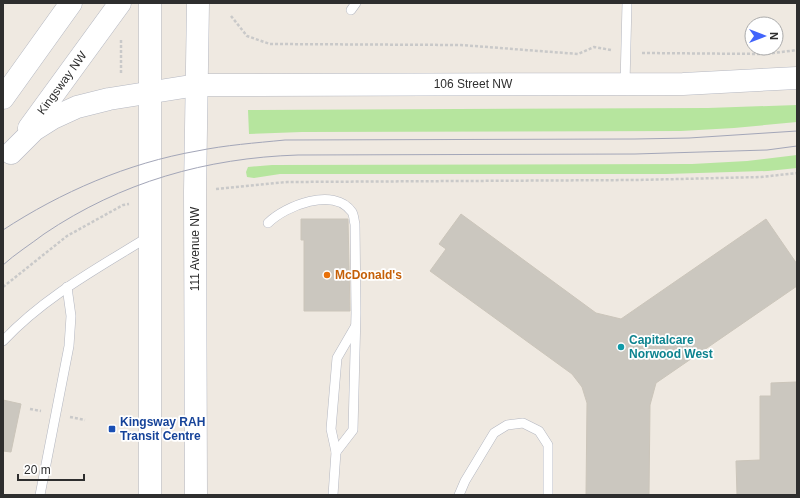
<svg xmlns="http://www.w3.org/2000/svg" width="800" height="498" viewBox="0 0 800 498" font-family="Arial,sans-serif">
	<style>
		.green { fill: #b6e59e }
		.building { fill: #cbc7bf; stroke: #cbc5ba }
		.lines { fill: none; stroke-linecap: round; stroke-linejoin: round }
		.lane-casing { stroke: #b4b7c1; stroke-width: 10 }
		.secondary-casing { stroke: #b4b7c1; stroke-width: 23 }
		.path { stroke: #c9c9c9; stroke-width: 2.5; stroke-dasharray: 3 2; stroke-linecap: butt }
		.lane { stroke: #fff; stroke-width: 9 }
		.secondary { stroke: #fff; stroke-width: 22 }
		.tram { stroke: #a3a6b8; stroke-width: 1 }
		.food-dot { fill: #e8710a; stroke: #fff; stroke-width: 1.5 }
		.culture-dot { fill: #0f9aa8; stroke: #fff; stroke-width: 1.5 }
		.transit-dot { fill: #1a4fb4; stroke: #fff; stroke-width: 1.5 }
		.labels { text-anchor: middle; dominant-baseline: central; stroke-width: 3.5; stroke-linejoin: round; paint-order: stroke }
		.street-label { font-size: 12px; fill: #2e2e2e; stroke: #fff }
		.food-label { font-size: 12px; font-weight: bold; fill: #c56008; stroke: #fff; text-anchor: start }
		.culture-label { font-size: 12px; font-weight: bold; fill: #0d838f; stroke: #fff; text-anchor: start }
		.transit-label { font-size: 12px; font-weight: bold; fill: #164399; stroke: #fff; text-anchor: start }
	</style>
	<rect width="100%" height="100%" fill="#efe9e1"/>
	<g class="green">
		<path d="M 797,105 L 797,122 L 734,128 L 681,131 L 302,132 L 249,134 L 248,110 L 708,108 Z"/>
		<path d="M 797,155 L 797,168 L 768,171 L 666,174 L 280,174 L 254,178 L 247,177 L 246,172 L 248,167 L 272,165 L 692,164 L 747,161 Z"/>
	</g>
	<g class="building">
		<path d="M 461,214 L 596,313 L 621,319 L 766,219 L 797,264 L 797,286 L 656,383 L 650,405 L 649,495 L 586,495 L 587,403 L 582,387 L 572,374 L 430,271 L 446,249 L 439,244 Z"/>
		<path d="M 301,219 L 348,219 L 350,311 L 304,311 L 304,240 L 301,240 Z"/>
		<path d="M 796,382 L 797,495 L 737,495 L 736,461 L 760,460 L 760,396 L 771,396 L 771,383 Z"/>
		<path d="M 3,400 L 21,404 L 11,452 L 3,451 Z"/>
	</g>
	<g class="lines">
		<defs>
			<g id="lane">
				<path d="M 351,10 L 356,3"/>
				<path d="M 625,84 L 627,3"/>
				<path d="M 268,223 C 285,206 334,186 352,212 C 354,215 354,221 355,224 L 356,313 L 353,430 L 336,452"/>
				<path d="M 3,341 C 44,297 98,268 148,237"/>
				<path d="M 40,495 L 69,346 L 71,316 L 67,287"/>
				<path d="M 333,495 L 336,452 L 331,429 L 337,358 L 355,327"/>
				<path d="M 459,495 L 465,481 L 494,433 L 507,425 L 523,423 L 539,431 L 548,445 L 548,495"/>
			</g>
			<g id="secondary">
				<path d="M 150,3 L 150,495"/>
				<path d="M 3,98 L 71,3"/>
				<path d="M 29,128 L 120,3"/>
				<path d="M 11,153 L 34,130 L 53,118 L 77,107 L 109,99 L 197,85 L 683,84 L 797,78"/>
				<path d="M 196,495 L 195,191 L 198,3"/>
			</g>
		</defs>
		<use href="#lane" class="lane-casing"/>
		<use href="#secondary" class="secondary-casing"/>
		<g class="path">
			<path d="M 231,16 L 247,36 L 270,44 L 461,45 L 578,54 L 594,47 L 611,50"/>
			<path d="M 121,40 L 121,75"/>
			<path d="M 642,53 L 766,54 L 797,50"/>
			<path d="M 216,189 L 287,182 L 638,180 L 761,177 L 797,173"/>
			<path d="M 3,287 L 67,236 L 123,205 L 129,204"/>
			<path d="M 30,409 L 41,411"/>
			<path d="M 70,417 L 85,420"/>
		</g>
		<use href="#lane" class="lane"/>
		<use href="#secondary" class="secondary"/>
		<g class="tram">
			<path d="M 3,230 C 61,192 128,163 197,151 C 226,145 255,143 285,140 L 635,139 L 689,138 L 797,131"/>
			<path d="M 3,265 C 15,254 31,244 44,234 C 121,182 206,158 298,155 L 635,154 L 767,150 L 797,146"/>
		</g>
	</g>
	<circle class="food-dot" cx="327" cy="275" r="4"/>
	<circle class="culture-dot" cx="621" cy="347" r="4"/>
	<rect class="transit-dot" x="108" y="425" width="8" height="8" rx="2"/>
	<g class="labels">
		<g class="street-label">
			<text transform="translate(62 83) rotate(-54)">Kingsway NW</text>
			<text x="473" y="84">106 Street NW</text>
			<text transform="translate(195 249) rotate(-90)">111 Avenue NW</text>
		</g>
		<g class="food-label">
			<text x="335" y="275">McDonald's</text>
		</g>
		<g class="culture-label">
			<text x="629" y="340">Capitalcare<tspan x="629" dy="14">Norwood West</tspan></text>
		</g>
		<g class="transit-label">
			<text x="120" y="422">Kingsway RAH<tspan x="120" dy="14">Transit Centre</tspan></text>
		</g>
	</g>
	<rect width="800" height="498" fill="none" stroke="#2e2e2e" stroke-width="8"/>
	<g transform="translate(764 36) rotate(90)"><circle r="19" fill="#ffffff" stroke="#ababab"/>
	<path d="M0-3L7 15L0 10L-7 15Z" fill="#4264fb"/>
	<text y="-6" font-size="11" font-weight="bold" text-anchor="middle" fill="#2e2e2e">N</text>
	</g>
	<path d="M18 474v6h66v-6" fill="none" stroke="#2e2e2e" stroke-width="2"/>
	<text x="24" y="474" font-size="12" fill="#2e2e2e" stroke="#ffffff" stroke-width="3" paint-order="stroke">20 m</text>
</svg>
